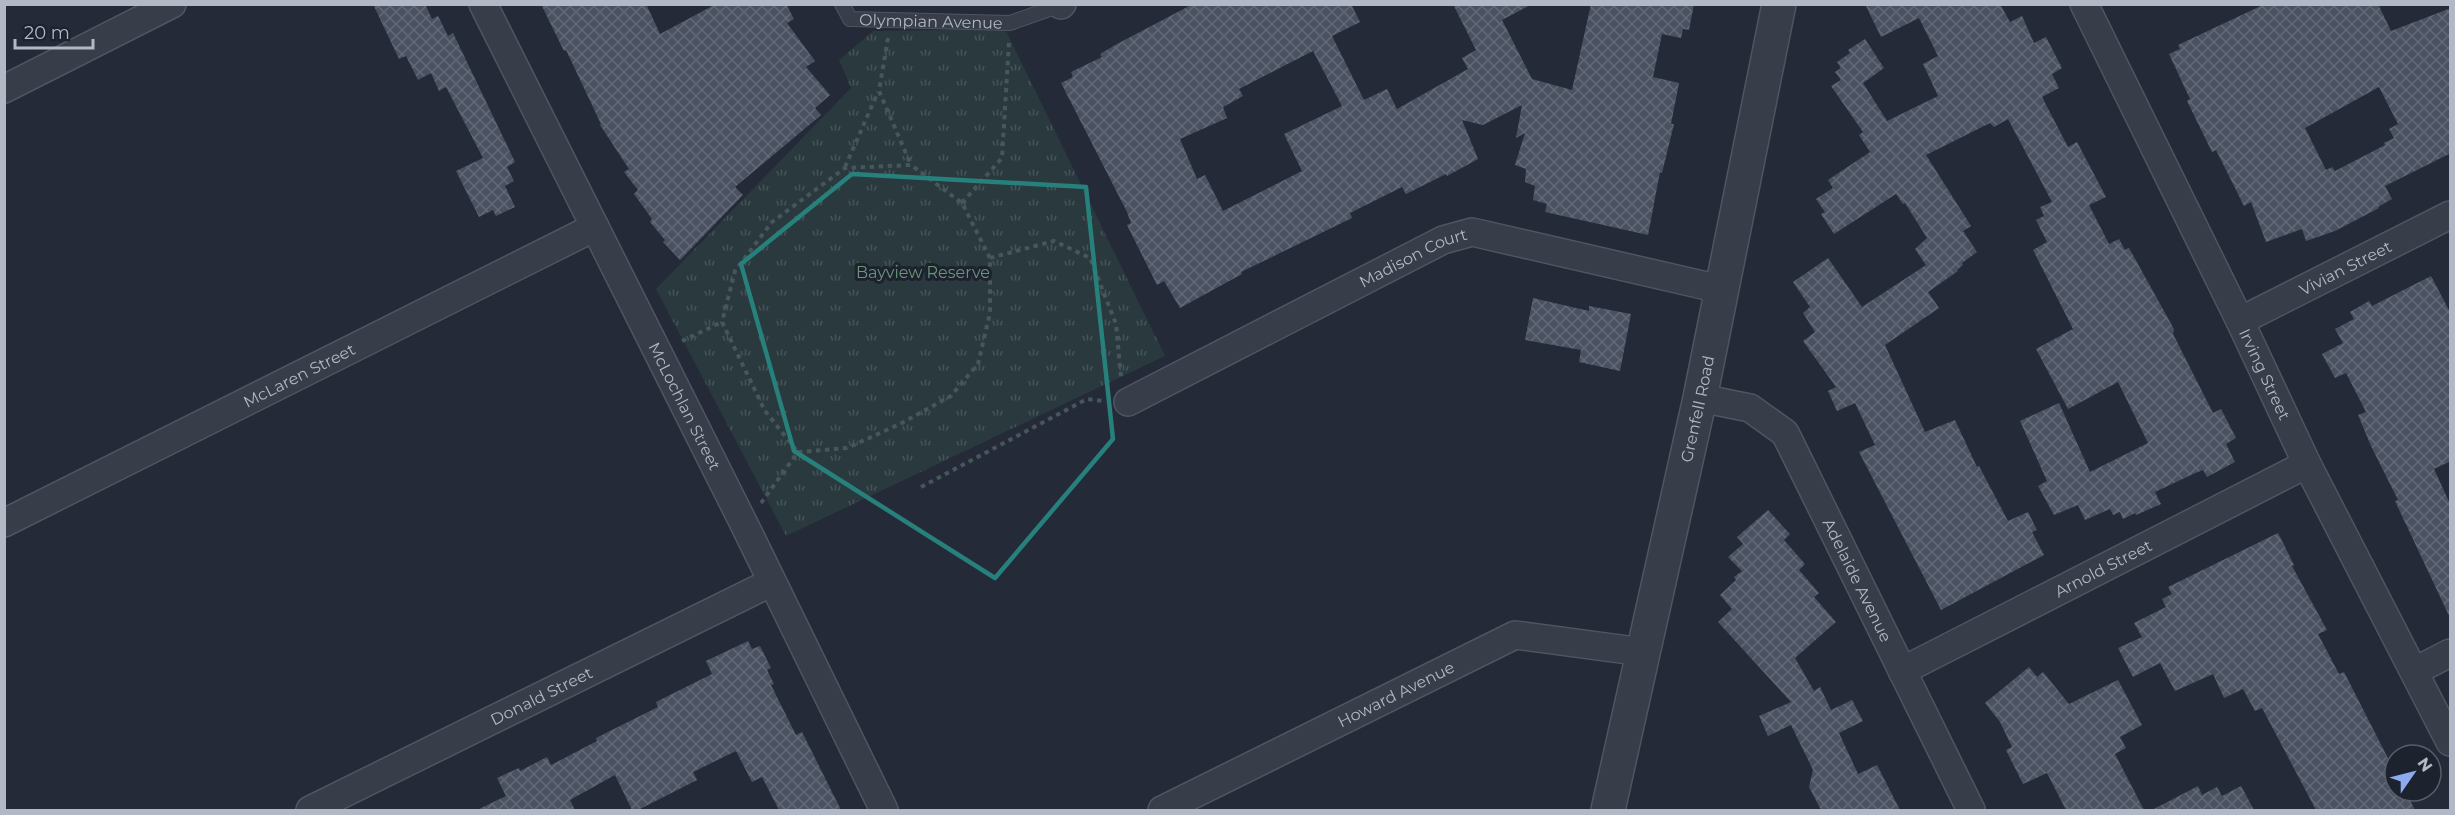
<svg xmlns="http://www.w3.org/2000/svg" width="2455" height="815" viewBox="0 0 2455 815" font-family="Montserrat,sans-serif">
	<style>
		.grass { fill: url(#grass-tufts) }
		.building { fill: url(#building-cross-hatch); fill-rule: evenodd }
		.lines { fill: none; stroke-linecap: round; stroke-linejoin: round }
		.service-casing { stroke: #4f5561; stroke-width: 16 }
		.minor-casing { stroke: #4f5561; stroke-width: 30 }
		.tertiary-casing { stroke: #4f5561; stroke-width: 36 }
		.path { stroke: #47565b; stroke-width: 4; stroke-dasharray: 4.5 4.5; stroke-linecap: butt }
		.service { stroke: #373d49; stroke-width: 14 }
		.minor { stroke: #373d49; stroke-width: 27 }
		.tertiary { stroke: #373d49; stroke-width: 33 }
		.marked { fill: none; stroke: #27807b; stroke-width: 4.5; stroke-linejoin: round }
		.labels { text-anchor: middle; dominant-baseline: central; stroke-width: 6; stroke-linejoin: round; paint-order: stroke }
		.street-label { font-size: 16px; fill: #b2b8c5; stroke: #1c222e }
		.park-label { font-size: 16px; fill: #6b9479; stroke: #1c222e }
	</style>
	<defs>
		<pattern id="grass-tufts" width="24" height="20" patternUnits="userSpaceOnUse" patternTransform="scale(1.5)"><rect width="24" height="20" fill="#29393d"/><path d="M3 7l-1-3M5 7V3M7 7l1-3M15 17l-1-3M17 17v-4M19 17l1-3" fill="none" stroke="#465458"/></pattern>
		<pattern id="building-cross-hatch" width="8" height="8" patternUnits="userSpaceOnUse" patternTransform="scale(1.5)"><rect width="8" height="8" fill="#4a5262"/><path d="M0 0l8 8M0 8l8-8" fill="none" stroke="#626977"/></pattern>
	</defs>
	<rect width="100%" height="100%" fill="#242a38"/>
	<path class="grass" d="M 1005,29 L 1165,356 L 786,536 L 656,289 L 851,88 L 839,60 L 873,31 Z"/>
	<g class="building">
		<path d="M 373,4 L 425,4 L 432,19 L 438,16 L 448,36 L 453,33 L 515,162 L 507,167 L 514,181 L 505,186 L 515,207 L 496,216 L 493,210 L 479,217 L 456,171 L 483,158 L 446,87 L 439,91 L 431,73 L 418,80 L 406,56 L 399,59 Z"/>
		<path d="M 541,4 L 646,4 L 660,34 L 716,4 L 786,4 L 794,19 L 787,23 L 815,61 L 806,67 L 830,95 L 815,108 L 821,115 L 735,187 L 743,195 L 680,260 L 663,242 L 665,240 L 650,222 L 652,219 L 634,194 L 638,190 L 624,172 L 629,169 L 600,125 L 601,124 L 566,50 L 564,51 Z"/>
		<path d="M 1193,4 L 1351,4 L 1360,22 L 1332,36 L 1364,100 L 1387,89 L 1397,109 L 1468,69 L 1462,58 L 1476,50 L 1453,4 L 1532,4 L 1502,20 L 1532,79 L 1572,90 L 1591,4 L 1694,4 L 1689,30 L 1683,29 L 1681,38 L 1662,34 L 1653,77 L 1679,83 L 1671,124 L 1674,124 L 1662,173 L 1660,172 L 1648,235 L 1545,212 L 1547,204 L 1533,200 L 1535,186 L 1525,182 L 1526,169 L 1515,165 L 1525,133 L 1516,138 L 1522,105 L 1483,125 L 1462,120 L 1478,159 L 1447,176 L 1446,174 L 1406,194 L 1402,187 L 1350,213 L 1352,218 L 1241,272 L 1242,274 L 1180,308 L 1164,281 L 1157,285 L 1127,225 L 1131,223 L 1127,212 L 1061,83 L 1073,77 L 1071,72 L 1102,57 L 1100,54 L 1117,44 ZM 1313,51 L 1342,106 L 1284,134 L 1302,171 L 1223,211 L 1205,175 L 1197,179 L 1180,139 L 1227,118 L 1223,107 L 1243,96 L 1239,89 Z"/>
		<path d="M 1865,4 L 2000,4 L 2010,22 L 2022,16 L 2034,43 L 2046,37 L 2062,68 L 2052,74 L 2059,88 L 2042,97 L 2068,147 L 2077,142 L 2106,197 L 2089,205 L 2109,244 L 2119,239 L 2125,250 L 2129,248 L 2174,329 L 2173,334 L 2213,413 L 2221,409 L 2236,438 L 2226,444 L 2235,462 L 2207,477 L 2203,470 L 2193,474 L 2155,492 L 2161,504 L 2136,515 L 2135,513 L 2123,519 L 2120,512 L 2113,515 L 2110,509 L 2085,520 L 2078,505 L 2054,515 L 2038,486 L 2047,481 L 2020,421 L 2059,403 L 2090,472 L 2148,443 L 2118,382 L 2068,409 L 2036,349 L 2073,329 L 2033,250 L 2047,242 L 2036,220 L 2044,216 L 2040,207 L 2052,202 L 2008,119 L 1994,127 L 1990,123 L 1926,155 L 1971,226 L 1963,231 L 1977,252 L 1962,263 L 1963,265 L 1957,270 L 1958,271 L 1928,292 L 1939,308 L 1885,345 L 1925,432 L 1955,420 L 1977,467 L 1979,466 L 2008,521 L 2028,512 L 2037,530 L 2032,532 L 2044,555 L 1941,610 L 1859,452 L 1875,445 L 1855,403 L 1837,411 L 1828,391 L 1836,387 L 1803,341 L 1815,332 L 1803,313 L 1810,307 L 1793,282 L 1828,258 L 1862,307 L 1926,265 L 1915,249 L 1927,238 L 1905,203 L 1903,204 L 1896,194 L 1834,234 L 1821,214 L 1825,212 L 1816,199 L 1833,188 L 1828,180 L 1870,152 L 1859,135 L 1863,132 L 1831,86 L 1841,80 L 1835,72 L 1841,68 L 1837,62 L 1850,53 L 1848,50 L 1865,39 L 1884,68 L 1863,83 L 1887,121 L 1938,96 L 1923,64 L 1938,56 L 1919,18 L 1881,37 Z"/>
		<path d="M 2265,4 L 2378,4 L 2391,31 L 2451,8 L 2451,153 L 2385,186 L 2392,199 L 2378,207 L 2379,208 L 2335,231 L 2306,241 L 2302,229 L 2266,242 L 2251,202 L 2244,206 L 2216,150 L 2212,152 L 2187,101 L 2190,99 L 2169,54 L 2180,49 L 2178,45 ZM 2379,87 L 2398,124 L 2389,129 L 2394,138 L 2384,143 L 2385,145 L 2335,171 L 2332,167 L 2326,170 L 2305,128 Z"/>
		<path d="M 2431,276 L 2451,314 L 2451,461 L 2434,469 L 2451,506 L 2451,620 L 2395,501 L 2398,500 L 2371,446 L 2358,415 L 2366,412 L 2346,373 L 2335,378 L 2322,354 L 2343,343 L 2335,329 L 2354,319 L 2350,312 L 2369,301 L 2372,306 Z"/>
		<path d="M 1533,298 L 1589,311 L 1589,306 L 1631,314 L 1620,371 L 1579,362 L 1581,350 L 1525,340 Z"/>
		<path d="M 1768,510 L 1790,534 L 1784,540 L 1805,564 L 1799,570 L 1819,593 L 1814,597 L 1836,622 L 1795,658 L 1814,691 L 1820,687 L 1831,710 L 1852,700 L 1863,721 L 1839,733 L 1858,774 L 1877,765 L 1900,810 L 1821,810 L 1809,787 L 1813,770 L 1791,725 L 1768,736 L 1759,716 L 1791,702 L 1718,622 L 1732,609 L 1720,595 L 1736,580 L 1734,577 L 1742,571 L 1728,557 L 1743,544 L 1737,537 Z"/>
		<path d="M 2278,533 L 2294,565 L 2292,566 L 2327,630 L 2318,634 L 2339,674 L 2344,672 L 2395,772 L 2395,791 L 2405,791 L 2415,810 L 2316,810 L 2262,708 L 2255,711 L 2243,689 L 2224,698 L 2213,674 L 2175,691 L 2160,663 L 2133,677 L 2118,648 L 2142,637 L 2134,623 L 2166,607 L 2162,599 L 2172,594 L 2168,587 Z"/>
		<path d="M 748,641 L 752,649 L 760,646 L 771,668 L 767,670 L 774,684 L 771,685 L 796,735 L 802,732 L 841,810 L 779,810 L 762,777 L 752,782 L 736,751 L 693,772 L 697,780 L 638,810 L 632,810 L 615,775 L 570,800 L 575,810 L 477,810 L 506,796 L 497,778 L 519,768 L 520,771 L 547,757 L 551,765 L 597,741 L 596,738 L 658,707 L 656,702 L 712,674 L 706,661 Z"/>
		<path d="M 2029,667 L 2037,677 L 2043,672 L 2069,704 L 2118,680 L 2142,725 L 2120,737 L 2126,748 L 2115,754 L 2144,810 L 2066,810 L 2047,773 L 2023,784 L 2006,750 L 2012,747 L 2000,722 L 1985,703 Z"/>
		<path d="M 2198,786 L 2202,795 L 2217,787 L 2222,796 L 2241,786 L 2254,810 L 2152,810 Z"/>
	</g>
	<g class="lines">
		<defs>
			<g id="service">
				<path id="s1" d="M 842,4 L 850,19 L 1010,23 L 1061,5"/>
			</g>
			<g id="minor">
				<path id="s2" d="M 483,4 L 745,526 L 884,810"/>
				<path id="s3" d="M 2084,4 L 2240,321 L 2307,464 L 2450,742"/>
				<path d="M 1061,5 L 1062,4"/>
				<path d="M 4,89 L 172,4"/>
				<path id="s4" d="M 2240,321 L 2450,215"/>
				<path id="s5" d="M 1700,398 L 1750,408 L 1785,433 L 1971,810"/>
				<path id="s6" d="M 1128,402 L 1443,240 L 1472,232 L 1720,289"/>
				<path id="s7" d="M 4,523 L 595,227"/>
				<path id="s8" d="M 1902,671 L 2307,464"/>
				<path d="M 2415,671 L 2450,653"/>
				<path id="s9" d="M 310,810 L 772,582"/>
				<path id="s10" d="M 1162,810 L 1515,635 L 1643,652"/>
			</g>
			<g id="tertiary">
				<path id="s11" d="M 1608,810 L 1700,398 L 1779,4"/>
			</g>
		</defs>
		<use href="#service" class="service-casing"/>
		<use href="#minor" class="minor-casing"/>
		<use href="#tertiary" class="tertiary-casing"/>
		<g class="path">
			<path d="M 888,38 L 879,91 L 911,165"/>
			<path d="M 845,167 L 878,92"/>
			<path d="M 962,203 L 1002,158 L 1009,42"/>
			<path d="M 990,258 L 1054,241 L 1090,258 L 1116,324 L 1121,377"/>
			<path d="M 682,341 L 722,322"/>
			<path d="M 921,487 L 1087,399 L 1103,401"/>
			<path d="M 761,503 L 798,452 L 847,448 L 900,424 L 951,396 L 978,364 L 990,313 L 990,258 L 962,203 L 911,165 L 845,168 L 772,222 L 735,271 L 722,322 L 765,411 L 798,452"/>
		</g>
		<use href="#service" class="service"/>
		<use href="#minor" class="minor"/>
		<use href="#tertiary" class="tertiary"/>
	</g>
	<path class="marked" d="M 852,174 L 1086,187 L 1113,439 L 995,578 L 794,451 L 741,264 Z"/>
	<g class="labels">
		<g class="street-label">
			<text stroke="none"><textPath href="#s1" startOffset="98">Olympian Avenue</textPath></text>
			<text stroke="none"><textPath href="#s6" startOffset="320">Madison Court</textPath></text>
			<text stroke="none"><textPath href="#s4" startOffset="118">Vivian Street</textPath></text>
			<text stroke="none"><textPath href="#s3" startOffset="412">Irving Street</textPath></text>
			<text stroke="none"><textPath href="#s7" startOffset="330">McLaren Street</textPath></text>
			<text stroke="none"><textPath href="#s2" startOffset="450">McLochlan Street</textPath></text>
			<text stroke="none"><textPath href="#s11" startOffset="411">Grenfell Road</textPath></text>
			<text stroke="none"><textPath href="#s8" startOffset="226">Arnold Street</textPath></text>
			<text stroke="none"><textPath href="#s5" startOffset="258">Adelaide Avenue</textPath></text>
			<text stroke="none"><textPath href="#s10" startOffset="261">Howard Avenue</textPath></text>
			<text stroke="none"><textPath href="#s9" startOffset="258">Donald Street</textPath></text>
		</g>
		<g class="park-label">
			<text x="923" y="272">Bayview Reserve</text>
		</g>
	</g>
	<rect width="2455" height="815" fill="none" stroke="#b2b8c5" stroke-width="12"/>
	<g transform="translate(2413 773) rotate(55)"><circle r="28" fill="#1c222e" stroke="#585e6a" stroke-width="1.5"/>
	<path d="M0-4.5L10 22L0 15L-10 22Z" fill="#8da9ef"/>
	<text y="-9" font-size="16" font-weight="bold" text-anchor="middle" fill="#b2b8c5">N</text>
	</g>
	<path d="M15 39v9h78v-9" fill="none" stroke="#b2b8c5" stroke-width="3"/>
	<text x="24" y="39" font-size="18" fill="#b2b8c5" stroke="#1c222e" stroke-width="4.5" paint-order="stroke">20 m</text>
</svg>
